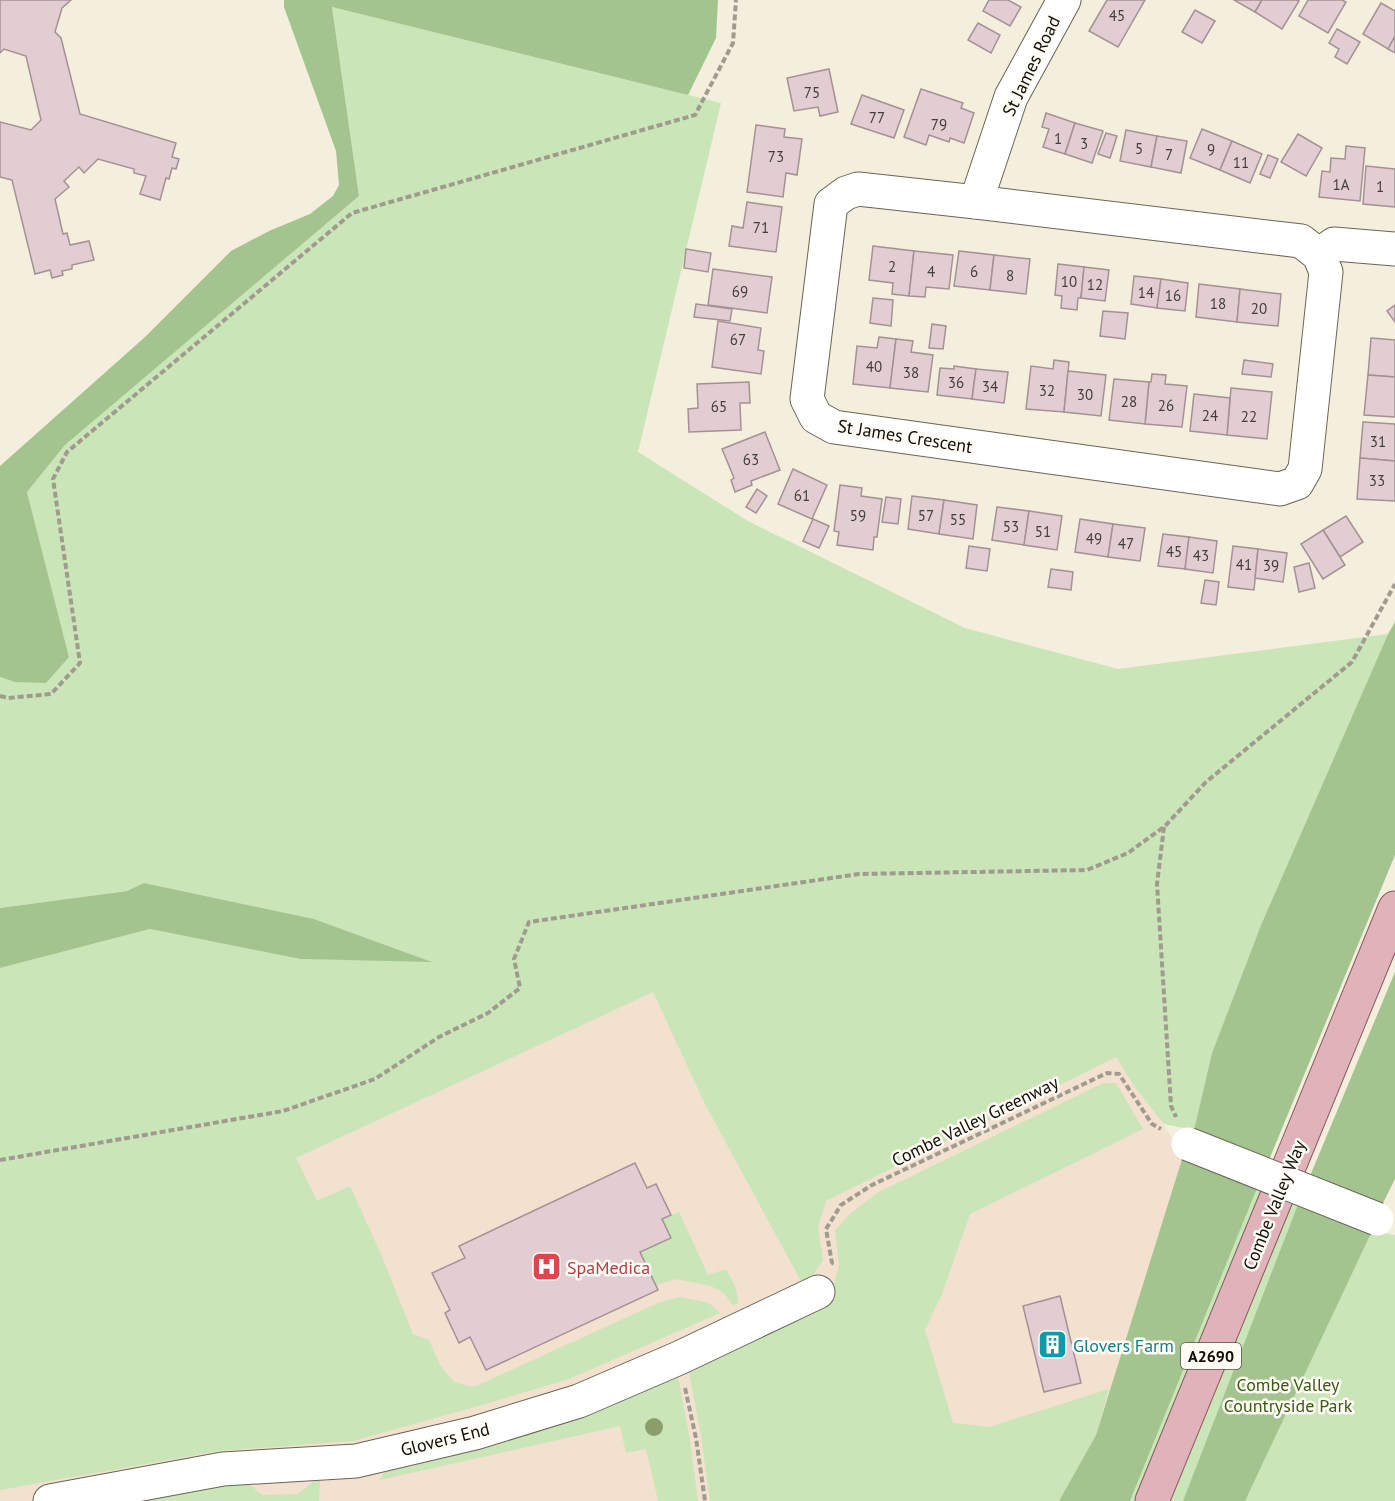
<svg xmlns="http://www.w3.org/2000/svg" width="1395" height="1501" viewBox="0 0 1395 1501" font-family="'PT Sans',sans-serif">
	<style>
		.commercial { fill: #f2e1cf }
		.green { fill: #cae5b8 }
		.forest { fill: #a4c48f }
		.building { fill: #e1cdd2; stroke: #a49196; stroke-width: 1.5 }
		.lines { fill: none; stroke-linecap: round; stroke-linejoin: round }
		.minor-casing { stroke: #6a6455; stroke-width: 35 }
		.major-casing { stroke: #8a585f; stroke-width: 35 }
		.path { stroke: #a09b8e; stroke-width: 4; stroke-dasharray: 6 3; stroke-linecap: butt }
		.minor { stroke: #fff; stroke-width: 33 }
		.major { stroke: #e0b3bb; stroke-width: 33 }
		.minor-bridge-casing { stroke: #6a6455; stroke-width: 35; stroke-linecap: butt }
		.minor-bridge { stroke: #fff; stroke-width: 33 }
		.tree { fill: #8c9d6c }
		.labels { text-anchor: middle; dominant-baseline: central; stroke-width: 5; stroke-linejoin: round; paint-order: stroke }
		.number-label { font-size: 15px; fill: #443d3a }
		.shield { fill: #fefbf4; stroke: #57544f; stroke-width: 1.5 }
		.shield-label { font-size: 16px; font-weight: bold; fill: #100d08 }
		.street-label { font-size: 18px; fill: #100d08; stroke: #fefbf4 }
		.health-label { font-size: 18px; fill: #be3a42; stroke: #fefbf4; text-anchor: start }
		.culture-label { font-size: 18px; fill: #0d838f; stroke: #fefbf4; text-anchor: start }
		.park-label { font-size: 18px; fill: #365b10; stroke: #fefbf4 }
	</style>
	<rect width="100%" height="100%" fill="#f4eedc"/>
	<path class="commercial" d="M 1122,919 L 1163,1124 L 1183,1156 L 1096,1435 L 1059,1501 L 0,1501 L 0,1174 L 679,975 Z"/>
	<g class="green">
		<path d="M 332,7 L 721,103 L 638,452 L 748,521 L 965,628 L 1118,669 L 1388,634 L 1261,925 L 1212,1053 L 1194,1130 L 1164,1124 L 1135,1087 L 1116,1057 L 826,1201 L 818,1227 L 823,1260 L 811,1278 L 802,1283 L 705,1104 L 653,992 L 296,1158 L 317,1201 L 350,1186 L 381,1254 L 413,1334 L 429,1340 L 440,1365 L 454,1382 L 474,1387 L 660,1302 L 681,1297 L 709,1303 L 720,1313 L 569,1379 L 482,1405 L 353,1441 L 219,1451 L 0,1490 L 0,968 L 150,929 L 300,959 L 429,961 L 314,919 L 144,883 L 127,891 L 0,908 L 0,677 L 15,682 L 69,657 L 27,492 L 65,445 L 359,196 Z"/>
		<path d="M 1103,1083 L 1116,1083 L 1143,1129 L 970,1214 L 942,1294 L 925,1330 L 953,1423 L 989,1427 L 1109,1389 L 1096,1435 L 1059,1501 L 710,1501 L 701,1436 L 689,1372 L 828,1306 L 839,1265 L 835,1230 L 850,1214 L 877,1193 Z"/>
		<path d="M 1258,1186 L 1372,1231 L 1395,1235 L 1395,1501 L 1130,1501 Z"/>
		<path d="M 679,1212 L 708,1275 L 726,1269 L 736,1288 L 738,1303 L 733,1305 L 724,1293 L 711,1286 L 676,1279 L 656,1285 L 640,1252 L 670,1238 L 662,1219 Z"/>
		<path d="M 678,1376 L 690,1440 L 698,1501 L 658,1501 L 646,1449 L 626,1453 L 620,1426 L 380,1480 L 384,1472 L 478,1449 L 561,1424 Z"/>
		<path d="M 314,1481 L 320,1481 L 319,1501 L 143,1501 L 247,1482 L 262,1495 L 298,1494 Z"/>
	</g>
	<g class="forest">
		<path d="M 284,0 L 718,0 L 716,38 L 688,95 L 332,7 L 359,196 L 65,445 L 27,492 L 69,657 L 46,683 L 15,682 L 0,677 L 0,466 L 145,337 L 231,251 L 269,231 L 310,214 L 333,196 L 339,185 L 336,151 L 284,7 Z"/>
		<path d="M 1395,622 L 1395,855 L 1269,1160 L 1194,1130 L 1212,1053 L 1261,925 L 1388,634 Z"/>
		<path d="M 144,883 L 314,919 L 432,962 L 300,959 L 150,929 L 0,968 L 0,908 L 127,891 Z"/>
		<path d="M 1395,972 L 1395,1179 L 1382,1205 L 1310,1176 Z"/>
		<path d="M 1183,1156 L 1258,1186 L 1130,1501 L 1059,1501 L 1096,1435 Z"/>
		<path d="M 1299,1202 L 1372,1231 L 1245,1501 L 1183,1501 Z"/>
	</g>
	<g class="building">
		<path d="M 0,0 L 71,0 L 62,8 L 55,32 L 61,38 L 80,114 L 176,143 L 172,157 L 179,159 L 176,169 L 172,168 L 169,179 L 166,178 L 160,200 L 140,194 L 146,176 L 134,173 L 134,169 L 98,159 L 84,173 L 79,167 L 64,181 L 69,187 L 55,199 L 63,234 L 67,233 L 70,245 L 89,241 L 94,260 L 72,265 L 72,269 L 62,271 L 63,275 L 52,278 L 50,270 L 35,274 L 12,180 L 0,177 L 0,122 L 31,130 L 41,120 L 26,56 L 4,49 L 0,53 Z"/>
		<path d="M 989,0 L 1008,0 L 1021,7 L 1010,26 L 983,11 Z"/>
		<path d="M 1107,0 L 1145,0 L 1118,47 L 1089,31 Z"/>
		<path d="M 1234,0 L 1262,0 L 1255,12 Z"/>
		<path d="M 1262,0 L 1296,0 L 1299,1 L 1282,29 L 1255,12 Z"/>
		<path d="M 1308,0 L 1342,0 L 1346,2 L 1328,33 L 1299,16 Z"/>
		<path d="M 1381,3 L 1395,11 L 1395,36 L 1388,49 L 1363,34 Z"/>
		<path d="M 1195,10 L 1215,21 L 1202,43 L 1182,32 Z"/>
		<path d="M 978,23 L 1000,35 L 991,53 L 968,40 Z"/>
		<path d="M 1337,29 L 1360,42 L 1347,64 L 1335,57 L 1339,49 L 1329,43 Z"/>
		<path d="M 1395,36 L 1395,53 L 1388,49 Z"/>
		<path d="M 829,69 L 838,112 L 820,116 L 818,107 L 794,111 L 787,78 Z"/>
		<path d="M 921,89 L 963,103 L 961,108 L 974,113 L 964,143 L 950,138 L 949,142 L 929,135 L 926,145 L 904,137 Z"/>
		<path d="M 862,95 L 904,110 L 894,138 L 851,124 Z"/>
		<path d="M 1046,113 L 1075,123 L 1065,154 L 1043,147 L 1049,129 L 1042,127 Z"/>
		<path d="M 1075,123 L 1103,131 L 1092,163 L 1065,154 Z"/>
		<path d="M 756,125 L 785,129 L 784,137 L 802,139 L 797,175 L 786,173 L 783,197 L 747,192 Z"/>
		<path d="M 1202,129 L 1232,141 L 1220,170 L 1190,158 Z"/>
		<path d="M 1126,130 L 1157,136 L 1151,167 L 1120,161 Z"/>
		<path d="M 1106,133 L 1117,136 L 1110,158 L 1098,154 Z"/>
		<path d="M 1298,134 L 1322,148 L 1306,176 L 1281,162 Z"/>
		<path d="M 1157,136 L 1187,141 L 1181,173 L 1151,167 Z"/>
		<path d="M 1232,141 L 1262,154 L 1250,183 L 1220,170 Z"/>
		<path d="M 1346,146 L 1365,148 L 1360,201 L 1319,197 L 1322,171 L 1330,172 L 1331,158 L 1345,159 Z"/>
		<path d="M 1268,155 L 1278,159 L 1270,178 L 1260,174 Z"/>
		<path d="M 1366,166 L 1395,169 L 1395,207 L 1363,204 Z"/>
		<path d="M 747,202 L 782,207 L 776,252 L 729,246 L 732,226 L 743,228 Z"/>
		<path d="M 873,246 L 914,251 L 909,296 L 892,294 L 893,283 L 869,280 Z"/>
		<path d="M 686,249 L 711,253 L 708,272 L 684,268 Z"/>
		<path d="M 914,251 L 953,255 L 949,289 L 926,287 L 925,297 L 909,296 Z"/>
		<path d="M 959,251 L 994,255 L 990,290 L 954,286 Z"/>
		<path d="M 994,255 L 1030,259 L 1026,294 L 990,290 Z"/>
		<path d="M 1058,264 L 1084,267 L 1081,298 L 1078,298 L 1077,310 L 1061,308 L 1062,296 L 1055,295 Z"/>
		<path d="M 1084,267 L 1109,270 L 1105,301 L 1081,298 Z"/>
		<path d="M 713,269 L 772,277 L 767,313 L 708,305 Z"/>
		<path d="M 1134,276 L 1161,279 L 1157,308 L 1131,304 Z"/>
		<path d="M 1161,279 L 1188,283 L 1185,311 L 1157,308 Z"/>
		<path d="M 1199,284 L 1240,289 L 1237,322 L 1196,317 Z"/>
		<path d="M 1240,289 L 1281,294 L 1278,326 L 1237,322 Z"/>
		<path d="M 873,298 L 893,300 L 891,326 L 870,323 Z"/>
		<path d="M 696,304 L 732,309 L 730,321 L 694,317 Z"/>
		<path d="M 1395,305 L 1395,322 L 1387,311 Z"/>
		<path d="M 1103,311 L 1128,313 L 1125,339 L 1100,336 Z"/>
		<path d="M 718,321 L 761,328 L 758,350 L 764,351 L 761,374 L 712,367 Z"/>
		<path d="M 932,324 L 946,326 L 943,349 L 929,348 Z"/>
		<path d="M 879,337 L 896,339 L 890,388 L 853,384 L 857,346 L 877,348 Z"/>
		<path d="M 1371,338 L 1395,340 L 1395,377 L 1368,375 Z"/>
		<path d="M 896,339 L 913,341 L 911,352 L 933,355 L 928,392 L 890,388 Z"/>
		<path d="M 1054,360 L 1069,362 L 1064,412 L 1026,409 L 1031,366 L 1053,369 Z"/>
		<path d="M 1244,360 L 1273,364 L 1271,377 L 1242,374 Z"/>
		<path d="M 954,366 L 976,369 L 972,399 L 937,395 L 940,368 L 954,369 Z"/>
		<path d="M 976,369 L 1008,372 L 1004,403 L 972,399 Z"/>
		<path d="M 1068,371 L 1106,375 L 1101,416 L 1064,412 Z"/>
		<path d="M 1152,374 L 1166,375 L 1165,384 L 1187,386 L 1182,427 L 1145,424 L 1149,382 L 1151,382 Z"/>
		<path d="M 1368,375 L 1395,377 L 1395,417 L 1364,415 Z"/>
		<path d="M 1114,379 L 1149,382 L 1145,424 L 1109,420 Z"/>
		<path d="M 749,382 L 750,403 L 740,403 L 741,430 L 689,432 L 688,409 L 698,408 L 697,384 Z"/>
		<path d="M 1231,388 L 1272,392 L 1267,439 L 1227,435 Z"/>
		<path d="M 1194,394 L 1230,398 L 1227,435 L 1190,431 Z"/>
		<path d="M 1363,422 L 1395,424 L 1395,461 L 1360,458 Z"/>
		<path d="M 765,432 L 780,470 L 751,481 L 752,485 L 735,492 L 731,480 L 734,478 L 722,449 Z"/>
		<path d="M 1360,458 L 1395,461 L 1395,501 L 1357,499 Z"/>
		<path d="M 793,469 L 827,485 L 812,519 L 778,504 Z"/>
		<path d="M 840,485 L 862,488 L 861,496 L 882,499 L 877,537 L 874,537 L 873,550 L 837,545 L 839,532 L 834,531 Z"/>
		<path d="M 757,489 L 767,496 L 756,513 L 746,507 Z"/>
		<path d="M 912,496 L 944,500 L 939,534 L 908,529 Z"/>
		<path d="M 886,497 L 901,499 L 898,524 L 882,522 Z"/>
		<path d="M 944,500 L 977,505 L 973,539 L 939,534 Z"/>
		<path d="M 997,507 L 1029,511 L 1024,545 L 992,540 Z"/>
		<path d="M 1029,511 L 1062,516 L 1057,550 L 1024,545 Z"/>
		<path d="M 1346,516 L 1363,542 L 1340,557 L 1323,530 Z"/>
		<path d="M 813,519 L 829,526 L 819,548 L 803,541 Z"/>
		<path d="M 1080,519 L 1113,524 L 1108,557 L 1075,552 Z"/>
		<path d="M 1113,524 L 1145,528 L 1140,561 L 1108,557 Z"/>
		<path d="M 1323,530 L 1345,565 L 1323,579 L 1301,544 Z"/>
		<path d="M 1163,534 L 1189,537 L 1185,569 L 1158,566 Z"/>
		<path d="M 1189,537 L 1217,541 L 1213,573 L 1185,569 Z"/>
		<path d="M 969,546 L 990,549 L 987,571 L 966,568 Z"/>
		<path d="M 1233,546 L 1258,549 L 1254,590 L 1228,587 Z"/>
		<path d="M 1258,549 L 1287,553 L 1283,582 L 1255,578 Z"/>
		<path d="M 1309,563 L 1315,588 L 1299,592 L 1294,567 Z"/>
		<path d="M 1051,569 L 1073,572 L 1071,590 L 1048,587 Z"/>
		<path d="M 1205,580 L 1219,582 L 1216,605 L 1201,603 Z"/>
		<path d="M 635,1163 L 647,1188 L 656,1184 L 671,1215 L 662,1219 L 671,1238 L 640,1252 L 658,1290 L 486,1370 L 470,1337 L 459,1343 L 445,1313 L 450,1310 L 432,1273 L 465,1258 L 459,1246 Z"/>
		<path d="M 1060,1296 L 1081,1383 L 1044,1392 L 1023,1306 Z"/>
	</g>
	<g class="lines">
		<defs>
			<g id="minor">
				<path d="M 858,189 L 976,202 L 1301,241 L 1319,255 L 1326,272 L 1305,469 L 1297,483 L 1280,489 L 834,427 L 816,417 L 807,399 L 831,204 L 846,193 Z"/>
				<path d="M 976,202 L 1011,97 L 1064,0"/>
				<path d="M 1319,255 L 1334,244 L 1395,249"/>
				<path d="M 50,1501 L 223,1469 L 356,1461 L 475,1433 L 579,1401 L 679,1358 L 818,1292"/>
			</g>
			<path id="major" d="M 1152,1501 L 1395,908"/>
		</defs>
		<use href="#minor" class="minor-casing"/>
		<use href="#major" class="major-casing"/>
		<g class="path">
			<path d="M 0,696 L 8,698 L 51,694 L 80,663 L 53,479 L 67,452 L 352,213 L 695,115 L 733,43 L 736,0"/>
			<path d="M 1164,827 L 1157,884 L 1171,1106 L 1176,1117"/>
			<path d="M 0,1160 L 283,1111 L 375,1079 L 439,1037 L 488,1013 L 520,988 L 514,959 L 529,922 L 859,874 L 1087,870 L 1128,853 L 1165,826 L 1206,782 L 1352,662 L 1395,584"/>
			<path d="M 831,1264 L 832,1263 L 826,1229 L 841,1205 L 872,1185 L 1107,1073 L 1119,1074 L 1152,1124 L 1161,1129"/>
			<path d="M 685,1388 L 696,1438 L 705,1501"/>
		</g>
		<use href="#minor" class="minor"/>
		<use href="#major" class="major"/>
		<defs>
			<path id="minor-bridge" d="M 1188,1144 L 1377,1219"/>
		</defs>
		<use href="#minor-bridge" class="minor-bridge-casing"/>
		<use href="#minor-bridge" class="minor-bridge"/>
	</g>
	<circle class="tree" cx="654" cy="1427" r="9"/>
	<defs>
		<symbol id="hospital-square" viewBox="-11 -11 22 22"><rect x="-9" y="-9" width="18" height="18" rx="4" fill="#e0444e" stroke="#fefbf4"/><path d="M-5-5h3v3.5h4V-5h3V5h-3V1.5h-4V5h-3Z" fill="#fff"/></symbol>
		<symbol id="building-square" viewBox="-11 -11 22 22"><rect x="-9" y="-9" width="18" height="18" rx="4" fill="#0f9aa8" stroke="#fefbf4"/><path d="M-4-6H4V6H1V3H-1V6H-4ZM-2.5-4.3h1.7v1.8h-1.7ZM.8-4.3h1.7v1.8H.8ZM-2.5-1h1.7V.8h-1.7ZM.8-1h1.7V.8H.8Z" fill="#fff"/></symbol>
	</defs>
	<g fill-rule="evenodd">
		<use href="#hospital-square" x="530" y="1250" width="33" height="33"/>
		<use href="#building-square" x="1036" y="1328" width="33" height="33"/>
	</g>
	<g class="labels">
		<g class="number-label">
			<text x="1117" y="15">45</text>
			<text x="812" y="92">75</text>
			<text x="877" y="117">77</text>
			<text x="939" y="124">79</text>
			<text x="1058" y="138">1</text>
			<text x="1084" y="143">3</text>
			<text x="1139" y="148">5</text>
			<text x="1211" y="149">9</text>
			<text x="1169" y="154">7</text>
			<text x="776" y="156">73</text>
			<text x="1241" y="162">11</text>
			<text x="1341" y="184">1A</text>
			<text x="1380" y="186">1</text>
			<text x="761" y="227">71</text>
			<text x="892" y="266">2</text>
			<text x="931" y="271">4</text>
			<text x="974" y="271">6</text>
			<text x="1010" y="275">8</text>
			<text x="1069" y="281">10</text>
			<text x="1095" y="284">12</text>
			<text x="740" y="291">69</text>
			<text x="1146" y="292">14</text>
			<text x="1173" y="295">16</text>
			<text x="1218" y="303">18</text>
			<text x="1259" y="308">20</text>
			<text x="738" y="339">67</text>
			<text x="874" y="366">40</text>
			<text x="911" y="372">38</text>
			<text x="956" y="382">36</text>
			<text x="990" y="386">34</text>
			<text x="1047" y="390">32</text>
			<text x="1085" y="394">30</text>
			<text x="1129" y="401">28</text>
			<text x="1166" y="405">26</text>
			<text x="719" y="406">65</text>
			<text x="1210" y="415">24</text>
			<text x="1249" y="416">22</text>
			<text x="1378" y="441">31</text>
			<text x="751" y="459">63</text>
			<text x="1377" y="480">33</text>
			<text x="802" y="495">61</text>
			<text x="858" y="515">59</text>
			<text x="926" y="515">57</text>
			<text x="958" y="519">55</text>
			<text x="1011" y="526">53</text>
			<text x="1043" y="531">51</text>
			<text x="1094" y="538">49</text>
			<text x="1126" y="543">47</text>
			<text x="1174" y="551">45</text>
			<text x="1201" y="555">43</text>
			<text x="1244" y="564">41</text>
			<text x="1271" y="565">39</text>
		</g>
		<rect class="shield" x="1181" y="1343" width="60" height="26" rx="4.5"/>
		<g class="shield-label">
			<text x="1211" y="1356">A2690</text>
		</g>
		<g class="street-label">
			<text transform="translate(1031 66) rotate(-64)">St James Road</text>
			<text transform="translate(905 436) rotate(9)">St James Crescent</text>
			<text transform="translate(975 1121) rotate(-26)">Combe Valley Greenway</text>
			<text transform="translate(1274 1205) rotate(-68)">Combe Valley Way</text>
			<text transform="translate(445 1439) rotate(-14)">Glovers End</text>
		</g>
		<g class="health-label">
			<text x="567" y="1267">SpaMedica</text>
		</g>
		<g class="culture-label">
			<text x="1073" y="1345">Glovers Farm</text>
		</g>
		<g class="park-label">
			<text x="1288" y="1384">Combe Valley<tspan x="1288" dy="21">Countryside Park</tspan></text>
		</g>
	</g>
</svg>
